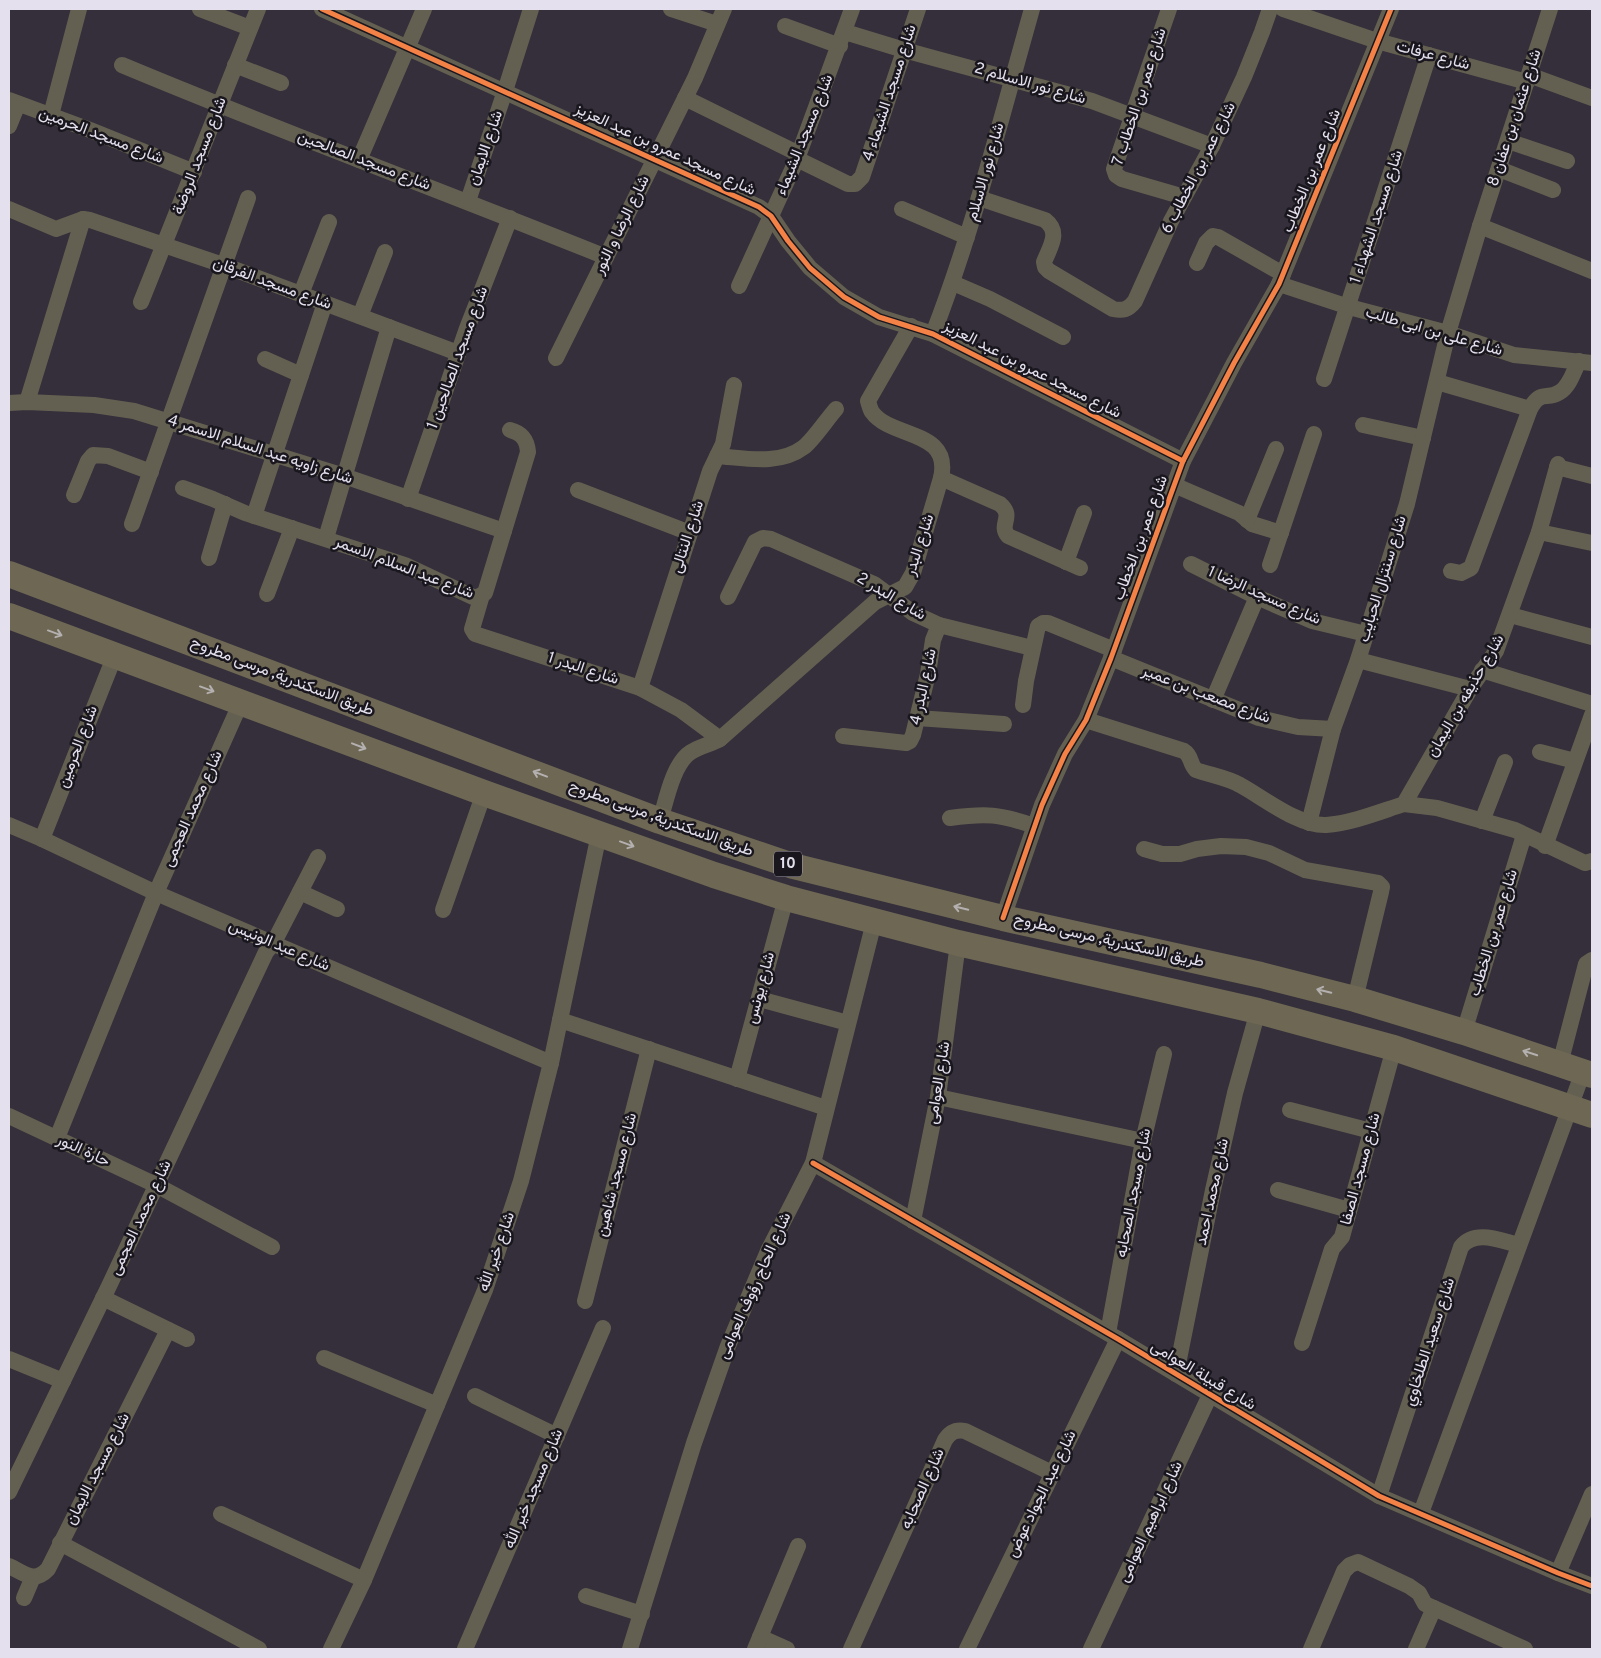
<svg xmlns="http://www.w3.org/2000/svg" width="1601" height="1658" viewBox="0 0 1601 1658" font-family="Overpass,Vazirmatn,sans-serif">
	<style>
		.lines { fill: none; stroke-linecap: round; stroke-linejoin: round }
		.minor { stroke: #646051; stroke-width: 16 }
		.primary { stroke: #6d6754; stroke-width: 26 }
		.cycleway-casing { stroke: #19161e; stroke-width: 8 }
		.cycleway { stroke: #f48246; stroke-width: 5 }
		.oneway { stroke: #b4b0b0 }
		.labels { text-anchor: middle; dominant-baseline: central; stroke-width: 5; stroke-linejoin: round; paint-order: stroke }
		.shield { fill: #19161e; stroke: #a7a3af; stroke-width: 1 }
		.shield-label { font-size: 15px; font-weight: bold; fill: #e4e0ed }
		.street-label { font-size: 16px; fill: #e4e0ed; stroke: #19161e }
	</style>
	<rect width="100%" height="100%" fill="#342f3a"/>
	<g class="lines">
		<g class="minor">
			<path d="M 200,9 L 250,28"/>
			<path d="M 322,9 L 759,207 L 771,216 L 788,241 L 810,268 L 844,297 L 879,317 L 933,334 L 1183,461"/>
			<path d="M 671,9 L 717,24"/>
			<path d="M 1169,9 L 1114,169 L 1116,175 L 1122,179 L 1184,197"/>
			<path d="M 1283,9 L 1377,41 L 1527,82"/>
			<path d="M 785,26 L 840,46"/>
			<path d="M 845,32 L 904,50 L 1092,101 L 1212,146"/>
			<path d="M 122,65 C 282,132 445,192 606,257"/>
			<path d="M 235,65 L 281,83"/>
			<path d="M 1529,75 L 1592,98"/>
			<path d="M 685,98 L 799,154"/>
			<path d="M 9,100 L 90,130 L 194,172"/>
			<path d="M 51,115 L 79,9"/>
			<path d="M 9,126 L 18,104"/>
			<path d="M 1508,141 L 1567,161"/>
			<path d="M 797,159 L 848,184 L 855,184 L 862,177 L 918,9"/>
			<path d="M 359,160 L 424,9"/>
			<path d="M 1499,169 L 1553,190"/>
			<path d="M 979,198 L 1045,220 C 1061,232 1050,247 1044,262 L 1045,267 L 1049,271 L 1113,309 C 1123,311 1128,310 1135,301 L 1171,221 L 1212,146 L 1244,77 L 1262,32 L 1270,9"/>
			<path d="M 468,201 L 505,91 L 531,9"/>
			<path d="M 9,209 L 56,229 L 83,219 L 90,220 L 223,265 L 458,353"/>
			<path d="M 902,209 L 967,237"/>
			<path d="M 1480,226 L 1592,271"/>
			<path d="M 1197,263 L 1206,243 L 1213,236 L 1218,237 L 1283,274"/>
			<path d="M 953,283 L 990,299 L 1063,337"/>
			<path d="M 1279,284 L 1349,307 L 1448,333 L 1514,355 L 1592,363"/>
			<path d="M 739,286 L 797,159 L 852,9"/>
			<path d="M 301,294 L 329,222"/>
			<path d="M 141,302 L 258,9"/>
			<path d="M 360,316 L 385,252"/>
			<path d="M 933,334 C 974,228 1001,118 1032,9"/>
			<path d="M 556,358 L 695,78 L 724,9"/>
			<path d="M 265,359 L 301,375"/>
			<path d="M 1324,379 L 1429,55"/>
			<path d="M 1437,382 L 1530,409"/>
			<path d="M 27,402 L 83,219"/>
			<path d="M 9,403 L 27,402 L 94,405 L 134,411 L 344,476 L 504,531"/>
			<path d="M 1363,425 L 1423,438"/>
			<path d="M 717,456 C 745,458 779,466 804,447 C 814,439 827,419 836,409"/>
			<path d="M 1557,467 L 1592,476"/>
			<path d="M 941,478 L 1000,504 C 1015,517 998,524 1008,536 L 1080,568"/>
			<path d="M 1174,485 L 1239,513 L 1252,524 L 1281,533"/>
			<path d="M 183,488 L 213,499 L 245,513 L 405,565 L 473,597 L 478,597 L 485,593 L 528,452 C 527,440 522,433 510,430"/>
			<path d="M 578,490 L 690,533"/>
			<path d="M 74,495 L 88,461 L 93,455 L 108,456 L 151,472"/>
			<path d="M 408,499 L 466,331 L 510,218"/>
			<path d="M 254,516 L 325,303"/>
			<path d="M 1247,520 L 1276,449"/>
			<path d="M 132,524 L 248,198"/>
			<path d="M 1539,532 L 1592,543"/>
			<path d="M 326,538 L 389,327"/>
			<path d="M 209,558 L 225,504"/>
			<path d="M 1066,562 L 1084,513"/>
			<path d="M 1191,564 L 1257,597 L 1312,621 L 1366,634"/>
			<path d="M 1270,565 L 1314,434"/>
			<path d="M 1451,571 L 1461,573 L 1471,568 L 1530,409 C 1541,389 1546,401 1560,392 C 1570,386 1574,370 1579,361"/>
			<path d="M 267,594 L 292,528"/>
			<path d="M 482,595 L 472,629 L 475,634 L 640,688 L 681,710 L 720,739"/>
			<path d="M 728,597 L 755,542 L 763,538 L 771,539 L 874,584 L 913,613 L 939,625 L 1032,648"/>
			<path d="M 1510,615 L 1592,637"/>
			<path d="M 1111,658 L 1259,718 L 1298,727 L 1333,729"/>
			<path d="M 1358,660 L 1470,689"/>
			<path d="M 1482,670 L 1592,704"/>
			<path d="M 640,688 L 710,471 L 723,444 L 734,385"/>
			<path d="M 1213,700 L 1257,597"/>
			<path d="M 1023,705 L 1026,681 L 1038,626 L 1043,623 L 1048,623 L 1114,650"/>
			<path d="M 917,718 L 1004,724"/>
			<path d="M 1086,720 L 1184,751 C 1192,756 1189,763 1196,770 C 1210,775 1228,778 1240,785 C 1264,798 1298,826 1326,825 C 1352,823 1379,812 1404,804 L 1470,689 L 1496,651 L 1539,532 L 1558,464"/>
			<path d="M 843,736 L 906,743 L 910,741 L 913,735 L 928,674 L 933,640 L 939,625"/>
			<path d="M 1540,752 L 1575,761"/>
			<path d="M 1404,804 L 1437,808 L 1515,830 L 1585,863 L 1592,861"/>
			<path d="M 950,818 C 986,813 1000,814 1034,826"/>
			<path d="M 660,821 C 666,801 673,763 691,752 C 699,747 711,744 720,739 L 875,602 L 905,587 L 913,573 L 941,478 C 952,429 891,439 872,412 C 870,409 869,404 868,401 L 911,326"/>
			<path d="M 1482,821 L 1505,762"/>
			<path d="M 1309,823 L 1333,729 L 1358,660 L 1407,504 L 1448,333 L 1480,226 L 1550,9"/>
			<path d="M 9,825 L 42,839 L 156,893 L 551,1063"/>
			<path d="M 42,839 L 115,655"/>
			<path d="M 1545,846 L 1592,715"/>
			<path d="M 1144,849 L 1162,854 L 1180,854 L 1197,849 L 1221,846 L 1246,847 L 1269,853 L 1305,870 L 1378,883 L 1382,887 L 1381,892 L 1355,999"/>
			<path d="M 300,892 L 337,909"/>
			<path d="M 443,910 L 484,793"/>
			<path d="M 1003,918 L 1042,805 L 1065,754 L 1086,720 L 1111,658 L 1183,461 L 1234,363 L 1279,284 L 1391,9"/>
			<path d="M 759,999 L 848,1023"/>
			<path d="M 560,1020 L 826,1108"/>
			<path d="M 1464,1032 L 1524,835"/>
			<path d="M 1560,1064 L 1586,964 L 1592,960"/>
			<path d="M 737,1079 L 786,898"/>
			<path d="M 938,1097 L 1143,1141"/>
			<path d="M 1290,1110 L 1371,1131"/>
			<path d="M 9,1116 L 156,1185 L 272,1247"/>
			<path d="M 57,1138 L 156,893 L 241,702"/>
			<path d="M 813,1163 L 1118,1339 L 1379,1496 L 1558,1573 L 1592,1586"/>
			<path d="M 1278,1190 L 1349,1210"/>
			<path d="M 913,1221 L 938,1097 L 958,943"/>
			<path d="M 103,1298 L 187,1339"/>
			<path d="M 585,1301 L 649,1049"/>
			<path d="M 1108,1333 L 1143,1141 L 1164,1054"/>
			<path d="M 1302,1343 L 1332,1249 L 1342,1237 L 1394,1048"/>
			<path d="M 324,1358 L 437,1405"/>
			<path d="M 9,1359 L 63,1381"/>
			<path d="M 1176,1374 L 1213,1190 L 1235,1093 L 1258,1011"/>
			<path d="M 475,1396 L 557,1436"/>
			<path d="M 9,1492 L 109,1286 L 266,952 L 273,944 L 318,857"/>
			<path d="M 1379,1496 L 1461,1247 C 1475,1229 1501,1241 1519,1245"/>
			<path d="M 1421,1513 L 1583,1072"/>
			<path d="M 221,1514 L 364,1580"/>
			<path d="M 60,1543 L 259,1649"/>
			<path d="M 9,1566 C 24,1573 34,1584 48,1569 L 168,1330"/>
			<path d="M 1558,1573 L 1592,1494"/>
			<path d="M 586,1596 L 642,1614"/>
			<path d="M 24,1598 L 33,1577"/>
			<path d="M 760,1637 L 787,1649"/>
			<path d="M 331,1649 L 364,1580 L 485,1290 L 521,1181 L 551,1063 L 599,834"/>
			<path d="M 465,1649 L 603,1328"/>
			<path d="M 630,1649 L 694,1443 L 728,1346 L 768,1251 L 813,1163 L 874,922"/>
			<path d="M 755,1649 L 798,1546"/>
			<path d="M 851,1649 L 945,1440 C 950,1432 956,1429 965,1431 L 1052,1473"/>
			<path d="M 967,1649 L 1118,1339"/>
			<path d="M 1091,1649 L 1210,1395"/>
			<path d="M 1311,1649 L 1344,1571 L 1350,1565 L 1358,1562 L 1409,1586 L 1419,1593 L 1425,1604 L 1525,1649"/>
			<path d="M 1416,1649 L 1434,1608"/>
		</g>
		<g class="primary">
			<path d="M 9,574 L 660,821 L 793,866 L 1003,918 L 1261,975 L 1355,999 L 1464,1032 L 1592,1075"/>
			<path d="M 9,616 L 484,793 L 714,875 L 786,898 L 958,943 L 1258,1011 L 1394,1048 L 1592,1115"/>
		</g>
		<defs>
			<g id="cycleway">
				<path d="M 322,9 L 759,207 L 771,216 L 788,241 L 810,268 L 844,297 L 879,317 L 933,334 L 1183,461"/>
				<path d="M 1003,918 L 1042,805 L 1065,754 L 1086,720 L 1111,658 L 1183,461 L 1234,363 L 1279,284 L 1391,9"/>
				<path d="M 813,1163 L 1118,1339 L 1379,1496 L 1558,1573 L 1592,1586"/>
			</g>
		</defs>
		<use href="#cycleway" class="cycleway-casing"/>
		<use href="#cycleway" class="cycleway"/>
	</g>
	<defs><path id="oneway-shaft" d="M-6 0H5M1.5-3L5.5 0L1.5 3" fill="none" stroke-width="1.6" stroke-linecap="round" stroke-linejoin="round" transform="scale(1.25)"/></defs>
	<g class="oneway">
		<use href="#oneway-shaft" transform="translate(55 633) rotate(20)"/>
		<use href="#oneway-shaft" transform="translate(207 689) rotate(20)"/>
		<use href="#oneway-shaft" transform="translate(359 746) rotate(21)"/>
		<use href="#oneway-shaft" transform="translate(540 774) rotate(-159)"/>
		<use href="#oneway-shaft" transform="translate(627 844) rotate(20)"/>
		<use href="#oneway-shaft" transform="translate(961 908) rotate(-166)"/>
		<use href="#oneway-shaft" transform="translate(1324 991) rotate(-166)"/>
		<use href="#oneway-shaft" transform="translate(1530 1053) rotate(-162)"/>
	</g>
	<g class="labels">
		<rect class="shield" x="774" y="851.5" width="28" height="25" rx="4"/>
		<g class="shield-label">
			<text x="788" y="864">10</text>
		</g>
		<g class="street-label">
			<text transform="translate(1433 56) rotate(15)">شارع عرفات</text>
			<text transform="translate(1030 84) rotate(16)">شارع نور الاسلام 2</text>
			<text transform="translate(890 93) rotate(-72)">شارع مسجد الشيماء 4</text>
			<text transform="translate(1140 97) rotate(-72)">شارع عمر بن الخطاب 7</text>
			<text transform="translate(1515 118) rotate(-72)">شارع عثمان بن عفان 8</text>
			<text transform="translate(805 135) rotate(-68)">شارع مسجد الشيماء</text>
			<text transform="translate(101 136) rotate(21)">شارع مسجد الحرمين</text>
			<text transform="translate(486 148) rotate(-71)">شارع الايمان</text>
			<text transform="translate(665 150) rotate(25)">شارع مسجد عمرو بن عبد العزيز</text>
			<text transform="translate(200 156) rotate(-69)">شارع مسجد الروضة</text>
			<text transform="translate(364 161) rotate(21)">شارع مسجد الصالحين</text>
			<text transform="translate(1199 168) rotate(-63)">شارع عمر بن الخطاب 6</text>
			<text transform="translate(1312 171) rotate(-68)">شارع عمر بن الخطاب</text>
			<text transform="translate(986 172) rotate(-74)">شارع نور الاسلام</text>
			<text transform="translate(1377 217) rotate(-72)">شارع مسجد الشهداء 1</text>
			<text transform="translate(622 225) rotate(-64)">شارع الرضا و النور</text>
			<text transform="translate(272 284) rotate(20)">شارع مسجد الفرقان</text>
			<text transform="translate(1434 332) rotate(16)">شارع على بن ابى طالب</text>
			<text transform="translate(458 358) rotate(-70)">شارع مسجد الصالحين 1</text>
			<text transform="translate(1032 370) rotate(27)">شارع مسجد عمرو بن عبد العزيز</text>
			<text transform="translate(260 450) rotate(18)">شارع زاويه عبد السلام الاسمر 4</text>
			<text transform="translate(688 537) rotate(-72)">شارع النتالى</text>
			<text transform="translate(1141 538) rotate(-70)">شارع عمر بن الخطاب</text>
			<text transform="translate(920 545) rotate(-72)">شارع البدر</text>
			<text transform="translate(404 568) rotate(21)">شارع عبد السلام الاسمر</text>
			<text transform="translate(1383 579) rotate(-73)">شارع سنترال الحبايب</text>
			<text transform="translate(1264 596) rotate(24)">شارع مسجد الرضا 1</text>
			<text transform="translate(891 597) rotate(31)">شارع البدر 2</text>
			<text transform="translate(583 669) rotate(18)">شارع البدر 1</text>
			<text transform="translate(282 677) rotate(21)">طريق الاسكندرية, مرسى مطروح</text>
			<text transform="translate(924 687) rotate(-78)">شارع البدر 4</text>
			<text transform="translate(1206 695) rotate(21)">شارع مصعب بن عمير</text>
			<text transform="translate(1466 696) rotate(-60)">شارع حذيفه بن اليمان</text>
			<text transform="translate(78 747) rotate(-69)">شارع الحرمين</text>
			<text transform="translate(193 809) rotate(-66)">شارع محمد العجمى</text>
			<text transform="translate(661 819) rotate(20)">طريق الاسكندرية, مرسى مطروح</text>
			<text transform="translate(1494 933) rotate(-73)">شارع عمر بن الخطاب</text>
			<text transform="translate(1109 941) rotate(13)">طريق الاسكندرية, مرسى مطروح</text>
			<text transform="translate(279 946) rotate(23)">شارع عبد الونيس</text>
			<text transform="translate(761 988) rotate(-75)">شارع يونس</text>
			<text transform="translate(939 1083) rotate(-81)">شارع العوامى</text>
			<text transform="translate(83 1151) rotate(25)">حارة النور</text>
			<text transform="translate(1361 1169) rotate(-75)">شارع مسجد الصفا</text>
			<text transform="translate(617 1175) rotate(-76)">شارع مسجد شاهين</text>
			<text transform="translate(1213 1192) rotate(-78)">شارع محمد احمد</text>
			<text transform="translate(1134 1193) rotate(-79)">شارع مسجد الصحابه</text>
			<text transform="translate(141 1218) rotate(-65)">شارع محمد العجمى</text>
			<text transform="translate(497 1252) rotate(-71)">شارع خير الله</text>
			<text transform="translate(755 1286) rotate(-66)">شارع الحاج رؤوف العوامى</text>
			<text transform="translate(1430 1342) rotate(-72)">شارع سعيد الطلخاوي</text>
			<text transform="translate(1203 1376) rotate(31)">شارع قبيلة العوامى</text>
			<text transform="translate(98 1469) rotate(-63)">شارع مسجد الايمان</text>
			<text transform="translate(534 1489) rotate(-67)">شارع مسجد خير الله</text>
			<text transform="translate(923 1489) rotate(-66)">شارع الصحابه</text>
			<text transform="translate(1042 1494) rotate(-64)">شارع عبد الجواد عوض</text>
			<text transform="translate(1151 1522) rotate(-65)">شارع ابراهيم العوامى</text>
		</g>
	</g>
	<rect width="1601" height="1658" fill="none" stroke="#e4e0ed" stroke-width="20"/>
</svg>
